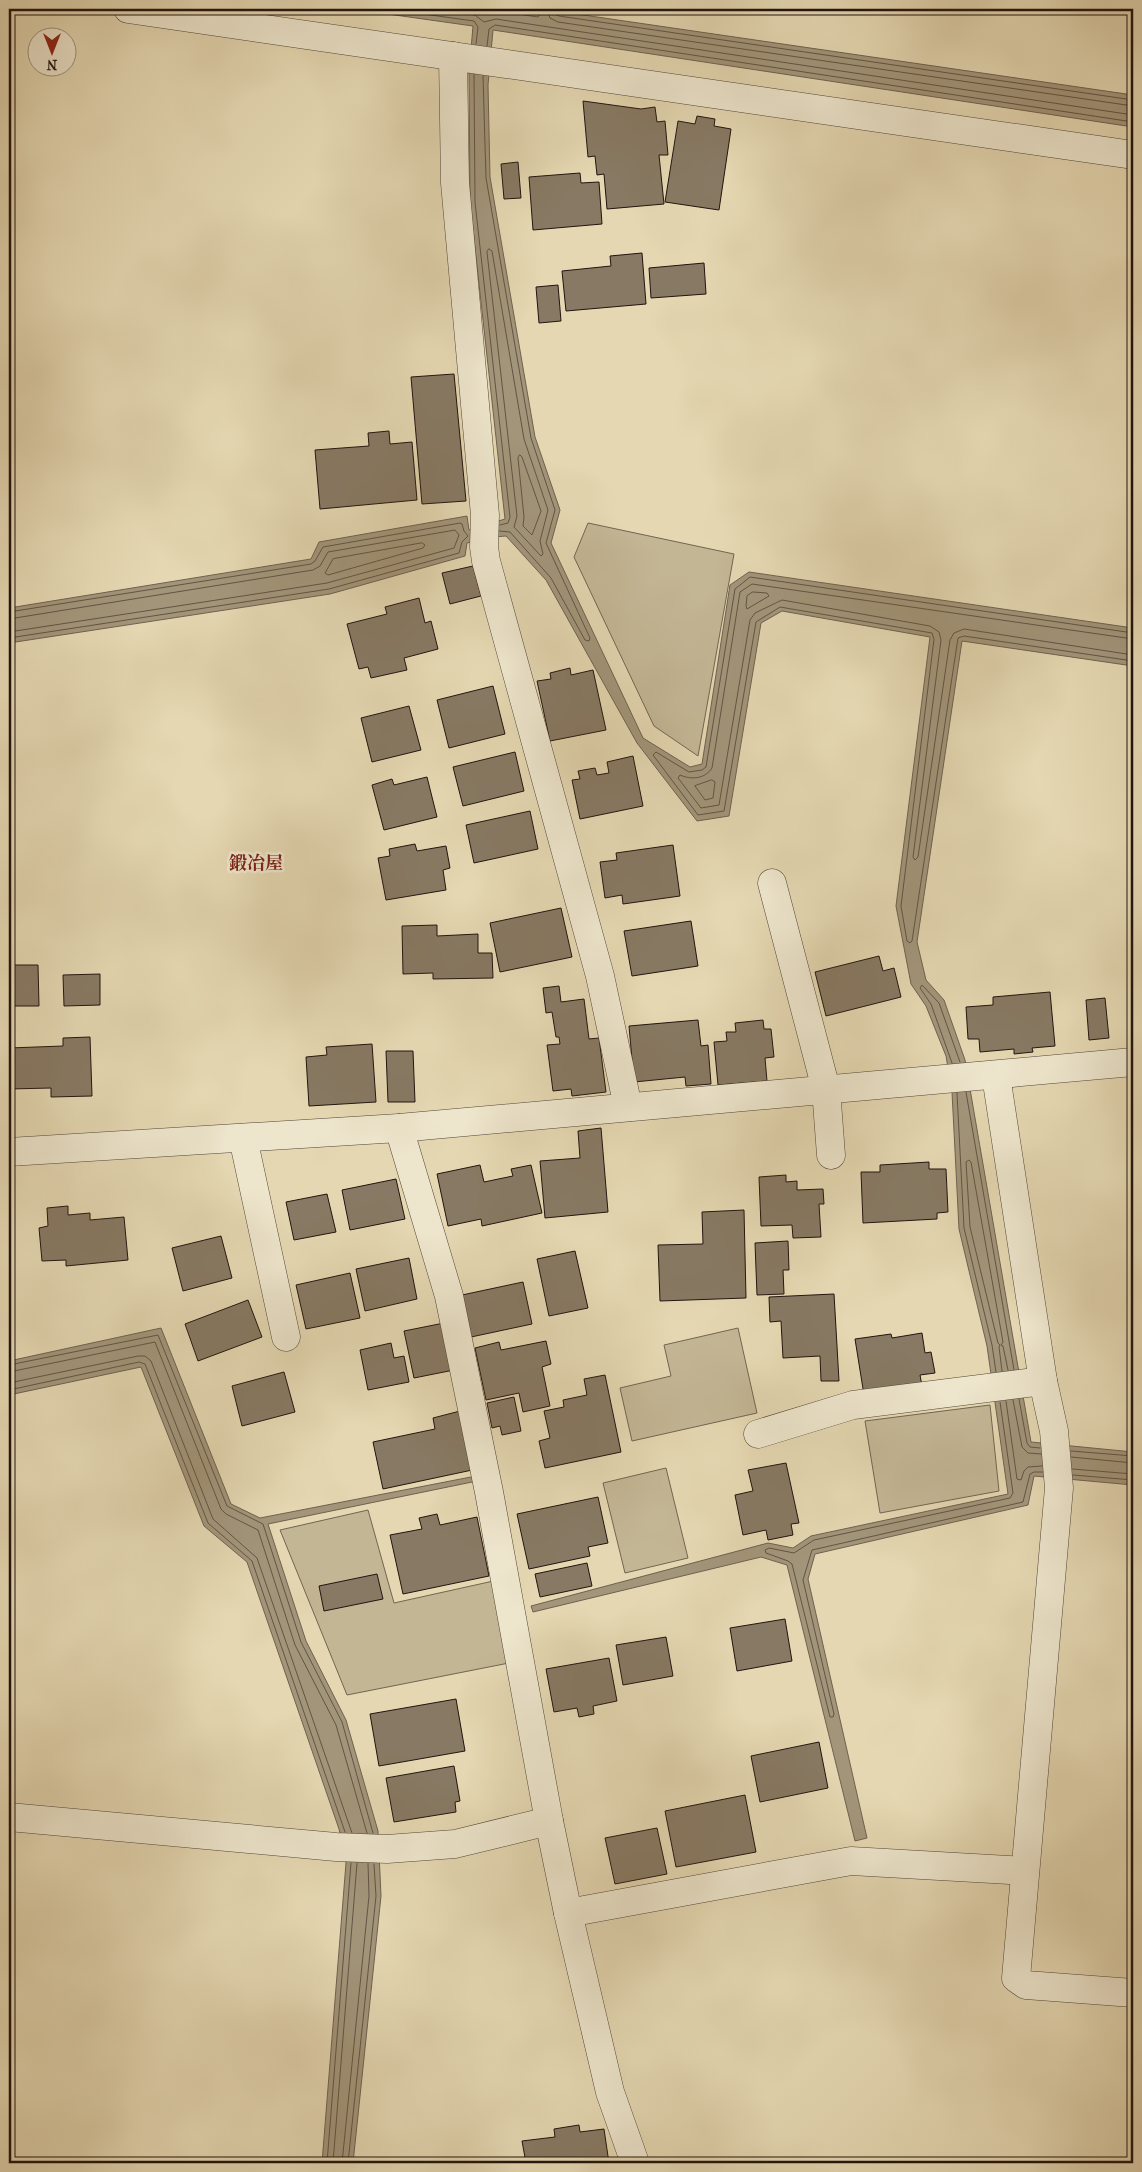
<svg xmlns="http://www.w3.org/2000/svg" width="1142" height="2172" viewBox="0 0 1142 2172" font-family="'IM FELL French Canon','Noto Serif JP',serif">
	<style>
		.green { fill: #c3b695; stroke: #726552 }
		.water { fill: #a2957a; stroke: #6f614f }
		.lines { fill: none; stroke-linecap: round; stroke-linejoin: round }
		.shore { stroke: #625444; stroke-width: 1 }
		.building { fill: #877963; stroke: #22140f }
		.minor-casing { stroke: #524538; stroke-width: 29 }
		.minor { stroke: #ede5cc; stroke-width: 28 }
		.labels { text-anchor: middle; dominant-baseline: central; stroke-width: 5; stroke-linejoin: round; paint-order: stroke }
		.neighbourhood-label { font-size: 18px; font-weight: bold; fill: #7a1f14; stroke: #ede5cc }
	</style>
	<rect width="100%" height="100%" fill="#e4d7b1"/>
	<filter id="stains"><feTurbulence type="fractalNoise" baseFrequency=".004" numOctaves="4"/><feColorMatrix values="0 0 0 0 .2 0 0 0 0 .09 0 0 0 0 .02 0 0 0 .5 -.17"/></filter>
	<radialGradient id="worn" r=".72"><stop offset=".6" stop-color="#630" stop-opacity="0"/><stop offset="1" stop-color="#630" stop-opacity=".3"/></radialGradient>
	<g class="green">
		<path d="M 588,523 L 734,554 L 698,756 L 654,726 L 574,557 Z"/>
		<path d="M 738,1328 L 757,1413 L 632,1441 L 620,1388 L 671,1376 L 664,1345 Z"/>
		<path d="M 990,1405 L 999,1491 L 880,1513 L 865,1421 Z"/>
		<path d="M 666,1468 L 688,1558 L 625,1573 L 603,1483 Z"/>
		<path d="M 368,1510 L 394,1603 L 498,1580 L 509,1663 L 347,1695 L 280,1530 Z"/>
	</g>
	<g class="water">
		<path d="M 352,9 L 542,9 L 1133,95 L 1133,127 L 493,30 L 488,85 L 490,177 L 535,437 L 560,510 L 551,543 L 643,738 L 690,767 L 702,764 L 730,585 L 749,572 L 1133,628 L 1133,666 L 962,641 L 917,942 L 926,980 L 944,1000 L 965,1060 L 1031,1442 L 1133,1452 L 1133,1485 L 1034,1476 L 1028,1505 L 815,1554 L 808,1579 L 867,1838 L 855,1841 L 787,1565 L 761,1557 L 533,1612 L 531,1606 L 768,1543 L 793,1548 L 811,1536 L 1008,1494 L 987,1346 L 959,1229 L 952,1092 L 946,1056 L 926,1006 L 911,984 L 896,906 L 930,637 L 782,611 L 761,623 L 729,816 L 697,821 L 637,743 L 546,580 L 506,536 L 494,537 L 467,543 L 465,556 L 330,594 L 9,643 L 9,608 L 311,559 L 319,542 L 467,516 L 469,530 L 505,519 L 470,202 L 469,73 L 473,26 Z"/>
		<path d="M 161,1328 L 231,1504 L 260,1518 L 476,1476 L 477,1481 L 268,1524 L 306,1641 L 346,1720 L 378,1831 L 381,1896 L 353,2163 L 322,2163 L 346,1863 L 339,1829 L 247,1562 L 204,1526 L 141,1367 L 9,1395 L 9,1361 Z"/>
	</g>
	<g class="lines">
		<g class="shore">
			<path d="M 387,9 L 474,21 L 478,27 L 476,44"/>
			<path d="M 432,9 L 475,15 L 484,22 L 496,19 L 1133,115"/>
			<path d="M 480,9 L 486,13 L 497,11 L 538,17 L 540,15 L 540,9"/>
			<path d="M 547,9 L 550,18 L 558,22 L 1133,106"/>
			<path d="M 553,9 L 554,14 L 559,16 L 1133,100"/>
			<path d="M 487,46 L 489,29 L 495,25 L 1133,122"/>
			<path d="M 474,74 L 475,202 L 510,517 L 508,523 L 500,525"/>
			<path d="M 483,76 L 486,178 L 531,438 L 555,510 L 546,543 L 590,638 L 589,641 L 585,640 L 551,578 L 510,532 L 499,531"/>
			<path d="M 489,249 L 492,251 L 524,439 L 548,510 L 540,541 L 543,554 L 541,556 L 514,527 L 517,516 L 487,252 Z"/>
			<path d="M 520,455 L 522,457 L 541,511 L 532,535 L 523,526 L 524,517 L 518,458 Z"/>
			<path d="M 422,543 L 425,545 L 423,548 L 328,575 L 325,573 L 333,559 Z"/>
			<path d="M 753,592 L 767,593 L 769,596 L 747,609 L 746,606 L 747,596 Z"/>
			<path d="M 9,612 L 311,564 L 315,561 L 323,547 L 460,523 L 462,524 L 464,531 L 468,536 L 462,542 L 459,553 L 329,589 L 9,638"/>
			<path d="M 9,619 L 313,570 L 320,566 L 328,552 L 455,530 L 459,535 L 454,548 L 327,583 L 9,632"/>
			<path d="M 1133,633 L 750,577 L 735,589 L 706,767 L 702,770 L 689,772 L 656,752 L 653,755 L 698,815 L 724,811 L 756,622 L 780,607 L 932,633 L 934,639 L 901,906 L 907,941 L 910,943 L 912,941 L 958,638 L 964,636 L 1133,661"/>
			<path d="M 1133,639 L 752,584 L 740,592 L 712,768 C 705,779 691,780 680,775 L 678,778 L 701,808 L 719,805 L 750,620 L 755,613 L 782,600 L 930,626 L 939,632 L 941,640 L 913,857 L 915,860 L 918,857 L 950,640 L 954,633 L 964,629 L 1133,655"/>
			<path d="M 712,780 L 715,782 L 713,798 L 705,800 L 695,786 Z"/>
			<path d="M 952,1063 L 931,1004 L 920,988 L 922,985 L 939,1003 L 960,1062"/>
			<path d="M 966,1092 L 1014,1370"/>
			<path d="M 957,1093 L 964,1228 L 992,1345 L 996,1372"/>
			<path d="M 9,1365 L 158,1335 L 227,1506 L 263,1524 L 301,1642 L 342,1722 L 373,1833"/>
			<path d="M 1002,1371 L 999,1347 L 1000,1345 L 998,1343 L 970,1227 L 966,1162 L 969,1160 L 971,1162 L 1003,1342 L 1001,1345 L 1003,1346 L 1008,1370"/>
			<path d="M 9,1372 L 155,1342 L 221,1509 L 226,1514 L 258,1530 L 295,1645 L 336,1725 L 367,1833"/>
			<path d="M 9,1383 L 138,1356 L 145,1356 L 151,1361 L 213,1519 L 257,1558 L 352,1833"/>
			<path d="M 9,1390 L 139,1362 L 145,1364 L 208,1523 L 252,1561 L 345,1832"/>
			<path d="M 1019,1399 L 1027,1443 L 1030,1447 L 1040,1448"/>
			<path d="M 1013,1400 L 1022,1447 L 1028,1453 L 1041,1454"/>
			<path d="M 1006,1401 L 1017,1479 L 1021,1480 L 1024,1471 L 1028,1467 L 1042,1466"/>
			<path d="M 1000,1402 L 1013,1493 L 1010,1498 L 814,1540 L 794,1553 L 769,1548 L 765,1550 L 766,1553 L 788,1561 L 792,1564 L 830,1717 L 833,1717 L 834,1714 L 803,1580 L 812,1550 L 1023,1502 L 1030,1474 L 1034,1472 L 1043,1472"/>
			<path d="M 1071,1451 L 1133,1456"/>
			<path d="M 1071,1457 L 1133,1463"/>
			<path d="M 1072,1469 L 1133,1474"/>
			<path d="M 1073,1475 L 1133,1480"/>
			<path d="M 327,2163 L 351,1863"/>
			<path d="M 333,2163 L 357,1863"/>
			<path d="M 342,2163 L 369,1896 L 368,1863"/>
			<path d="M 348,2163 L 376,1896 L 374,1864"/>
		</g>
	</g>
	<g class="building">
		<path d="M 583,101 L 641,109 L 655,107 L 657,122 L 665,121 L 668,155 L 659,155 L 664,204 L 607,209 L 604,174 L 597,175 L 595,156 L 588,157 Z"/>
		<path d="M 697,116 L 715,119 L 714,126 L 731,129 L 719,210 L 665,202 L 678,121 L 695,124 Z"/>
		<path d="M 518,162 L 521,198 L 504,199 L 501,164 Z"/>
		<path d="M 580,173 L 581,183 L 599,182 L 602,224 L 533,230 L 529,177 Z"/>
		<path d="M 642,253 L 646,304 L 566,311 L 562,271 L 611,266 L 610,256 Z"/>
		<path d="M 704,263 L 706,294 L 651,298 L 649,268 Z"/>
		<path d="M 558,285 L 561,321 L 539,323 L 536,287 Z"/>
		<path d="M 454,374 L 466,501 L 422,504 L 411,377 Z"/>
		<path d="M 389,431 L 390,444 L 412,442 L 417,500 L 320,509 L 315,450 L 369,446 L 368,433 Z"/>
		<path d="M 473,566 L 481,596 L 450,604 L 442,573 Z"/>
		<path d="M 419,598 L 425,623 L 431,621 L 438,649 L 404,658 L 407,670 L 371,678 L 368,667 L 359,669 L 347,624 L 387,614 L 385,607 Z"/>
		<path d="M 570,668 L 571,675 L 593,670 L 606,730 L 550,741 L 537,681 L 551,679 L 550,673 Z"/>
		<path d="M 493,686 L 505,734 L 449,748 L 437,700 Z"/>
		<path d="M 409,706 L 421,750 L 372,762 L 361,718 Z"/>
		<path d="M 515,752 L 524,791 L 463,806 L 453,767 Z"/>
		<path d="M 633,756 L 643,806 L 580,819 L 572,780 L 580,779 L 578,771 L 595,768 L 597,775 L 609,773 L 607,762 Z"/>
		<path d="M 427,777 L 437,817 L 384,830 L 372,785 L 392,779 L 394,785 Z"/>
		<path d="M 530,811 L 538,849 L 474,863 L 466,825 Z"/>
		<path d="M 415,844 L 417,851 L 446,846 L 450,868 L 443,870 L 446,890 L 386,900 L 378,858 L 390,856 L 389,849 Z"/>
		<path d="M 673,845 L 680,896 L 623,904 L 622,895 L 605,898 L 600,862 L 617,860 L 616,853 Z"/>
		<path d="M 561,908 L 572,957 L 500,972 L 490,923 Z"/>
		<path d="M 691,921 L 698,966 L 632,976 L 624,931 Z"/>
		<path d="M 437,925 L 437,936 L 478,934 L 478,953 L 492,953 L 493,978 L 433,979 L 433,973 L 403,974 L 402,926 Z"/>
		<path d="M 879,956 L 883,971 L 894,968 L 901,997 L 826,1016 L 815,972 Z"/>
		<path d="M 9,965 L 38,965 L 39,1006 L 9,1006 Z"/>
		<path d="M 100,974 L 100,1005 L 64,1006 L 63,975 Z"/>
		<path d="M 559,986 L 561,1002 L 584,999 L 589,1039 L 599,1038 L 606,1092 L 572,1096 L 571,1089 L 553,1091 L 547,1045 L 560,1044 L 559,1037 L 556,1037 L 552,1012 L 546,1013 L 543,988 Z"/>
		<path d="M 1050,992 L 1055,1046 L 1032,1048 L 1033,1052 L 1014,1054 L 1014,1049 L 980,1052 L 979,1039 L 968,1039 L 966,1007 L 993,1005 L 993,997 Z"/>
		<path d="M 1105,998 L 1109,1038 L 1089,1040 L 1086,1000 Z"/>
		<path d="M 698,1020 L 701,1046 L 708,1045 L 711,1084 L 686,1086 L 685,1077 L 634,1082 L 629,1026 Z"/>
		<path d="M 763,1020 L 764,1029 L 771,1029 L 774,1057 L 765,1058 L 767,1081 L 718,1085 L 714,1042 L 727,1041 L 726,1032 L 736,1032 L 735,1023 Z"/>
		<path d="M 90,1037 L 92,1096 L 51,1097 L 51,1088 L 9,1089 L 9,1048 L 63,1046 L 63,1038 Z"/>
		<path d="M 372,1044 L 376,1102 L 309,1106 L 306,1057 L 327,1055 L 326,1047 Z"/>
		<path d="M 386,1051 L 413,1051 L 415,1102 L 388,1102 Z"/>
		<path d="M 601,1128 L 608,1212 L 545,1218 L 540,1161 L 580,1158 L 578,1131 Z"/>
		<path d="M 929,1162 L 929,1169 L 946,1169 L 948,1212 L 937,1213 L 937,1219 L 863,1223 L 861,1172 L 880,1172 L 880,1165 Z"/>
		<path d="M 480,1165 L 484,1182 L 513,1176 L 511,1169 L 531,1165 L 542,1213 L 482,1226 L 481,1219 L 448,1226 L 437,1174 Z"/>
		<path d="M 786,1175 L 786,1182 L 797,1181 L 797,1190 L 823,1189 L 824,1204 L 819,1204 L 821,1237 L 793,1238 L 792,1225 L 761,1226 L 759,1177 Z"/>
		<path d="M 396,1179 L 405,1219 L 350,1230 L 342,1190 Z"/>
		<path d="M 327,1194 L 336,1232 L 294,1240 L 286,1202 Z"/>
		<path d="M 68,1206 L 68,1215 L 90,1213 L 90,1220 L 124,1217 L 128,1260 L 66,1266 L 66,1260 L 42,1261 L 39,1228 L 48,1226 L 47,1208 Z"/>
		<path d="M 744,1210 L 746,1298 L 660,1301 L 658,1245 L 703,1244 L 702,1212 Z"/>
		<path d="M 221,1236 L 232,1278 L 183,1291 L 172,1248 Z"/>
		<path d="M 788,1241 L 789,1270 L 783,1270 L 784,1294 L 757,1295 L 755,1243 Z"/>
		<path d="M 575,1251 L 588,1308 L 549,1316 L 537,1259 Z"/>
		<path d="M 409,1258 L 417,1299 L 365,1311 L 356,1269 Z"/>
		<path d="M 350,1273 L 360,1318 L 306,1329 L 296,1285 Z"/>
		<path d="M 523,1282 L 532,1324 L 471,1337 L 462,1295 Z"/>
		<path d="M 834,1294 L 839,1381 L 821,1381 L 820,1356 L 783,1358 L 781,1321 L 770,1322 L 769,1297 Z"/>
		<path d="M 248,1300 L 262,1337 L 198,1361 L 185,1324 Z"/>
		<path d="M 444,1323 L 454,1370 L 414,1378 L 404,1331 Z"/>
		<path d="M 922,1333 L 925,1353 L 931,1352 L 935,1373 L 920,1375 L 922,1386 L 864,1395 L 855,1339 L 891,1334 L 892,1338 Z"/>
		<path d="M 546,1341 L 551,1364 L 542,1367 L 550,1406 L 523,1412 L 519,1393 L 486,1400 L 475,1348 L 499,1342 L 501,1350 Z"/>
		<path d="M 391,1343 L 394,1358 L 404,1356 L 409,1382 L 368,1390 L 360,1350 Z"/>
		<path d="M 284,1372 L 295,1412 L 242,1426 L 232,1386 Z"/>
		<path d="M 605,1375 L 621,1452 L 545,1468 L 539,1441 L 550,1438 L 544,1411 L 564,1407 L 563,1400 L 587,1395 L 584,1379 Z"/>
		<path d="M 514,1397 L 521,1431 L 502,1435 L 500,1426 L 492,1428 L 487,1403 Z"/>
		<path d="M 464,1410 L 477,1469 L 383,1489 L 373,1442 L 435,1429 L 433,1418 Z"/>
		<path d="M 786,1463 L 799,1523 L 791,1524 L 793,1535 L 768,1540 L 766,1530 L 743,1535 L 735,1495 L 753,1491 L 748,1470 Z"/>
		<path d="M 598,1497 L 608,1543 L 588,1547 L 590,1556 L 529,1569 L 517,1514 Z"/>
		<path d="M 437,1514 L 440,1525 L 477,1517 L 489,1576 L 403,1594 L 390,1535 L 422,1529 L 419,1518 Z"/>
		<path d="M 587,1563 L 592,1586 L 540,1597 L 535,1574 Z"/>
		<path d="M 377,1574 L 383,1599 L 324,1611 L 319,1586 Z"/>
		<path d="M 785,1619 L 792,1661 L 737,1671 L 730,1628 Z"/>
		<path d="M 666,1637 L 673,1676 L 623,1685 L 616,1645 Z"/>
		<path d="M 609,1658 L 617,1701 L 593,1706 L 594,1714 L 579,1717 L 577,1708 L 554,1712 L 546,1669 Z"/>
		<path d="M 456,1699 L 465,1751 L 379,1766 L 370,1714 Z"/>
		<path d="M 819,1742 L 828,1788 L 760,1802 L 751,1756 Z"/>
		<path d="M 454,1766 L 460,1801 L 455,1802 L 456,1812 L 394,1822 L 386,1778 Z"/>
		<path d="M 745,1795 L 756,1852 L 676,1867 L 665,1811 Z"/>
		<path d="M 657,1828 L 667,1874 L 615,1884 L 605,1838 Z"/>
		<path d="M 579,2125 L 580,2132 L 604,2129 L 609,2163 L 526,2163 L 522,2141 L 555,2137 L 554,2129 Z"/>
	</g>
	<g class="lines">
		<defs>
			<g id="minor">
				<path d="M 128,9 L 1133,155"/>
				<path d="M 453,56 L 455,183 L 485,515 L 484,547 L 486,561 L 600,976 L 628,1107"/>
				<path d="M 772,883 L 826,1089 L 831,1155"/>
				<path d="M 996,1076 L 1043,1381 L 1054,1431 L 1059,1488 L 1016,1978 L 1026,1985 L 1133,1993"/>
				<path d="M 399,1128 L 449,1296 L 489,1492 L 549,1821 L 568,1913 L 610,2092 L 635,2163"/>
				<path d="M 243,1138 L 286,1337"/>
				<path d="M 9,1152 L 399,1128 L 1133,1062"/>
				<path d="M 758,1434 L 853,1405 L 1043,1381"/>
				<path d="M 9,1817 L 336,1847 L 387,1849 L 455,1844 L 549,1821"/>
				<path d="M 568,1913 L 851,1861 L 1025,1871"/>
			</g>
		</defs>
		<use href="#minor" class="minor-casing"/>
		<use href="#minor" class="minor"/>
	</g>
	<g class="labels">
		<g class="neighbourhood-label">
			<text x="256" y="863">鍛冶屋</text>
		</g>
	</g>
	<rect width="1142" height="2172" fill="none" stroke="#e4d7b1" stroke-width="30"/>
	<rect x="10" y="10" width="1122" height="2152" fill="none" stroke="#22140f" stroke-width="2.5"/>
	<rect x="15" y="15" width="1112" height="2142" fill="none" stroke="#22140f"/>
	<g transform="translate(52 52) rotate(180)"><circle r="24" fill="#ede5cc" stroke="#9c9180"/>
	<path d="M0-4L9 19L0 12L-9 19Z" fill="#8f2418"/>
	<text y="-8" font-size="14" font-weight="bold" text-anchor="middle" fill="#22140f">N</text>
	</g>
	<rect width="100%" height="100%" filter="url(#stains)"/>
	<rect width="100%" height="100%" fill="url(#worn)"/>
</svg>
